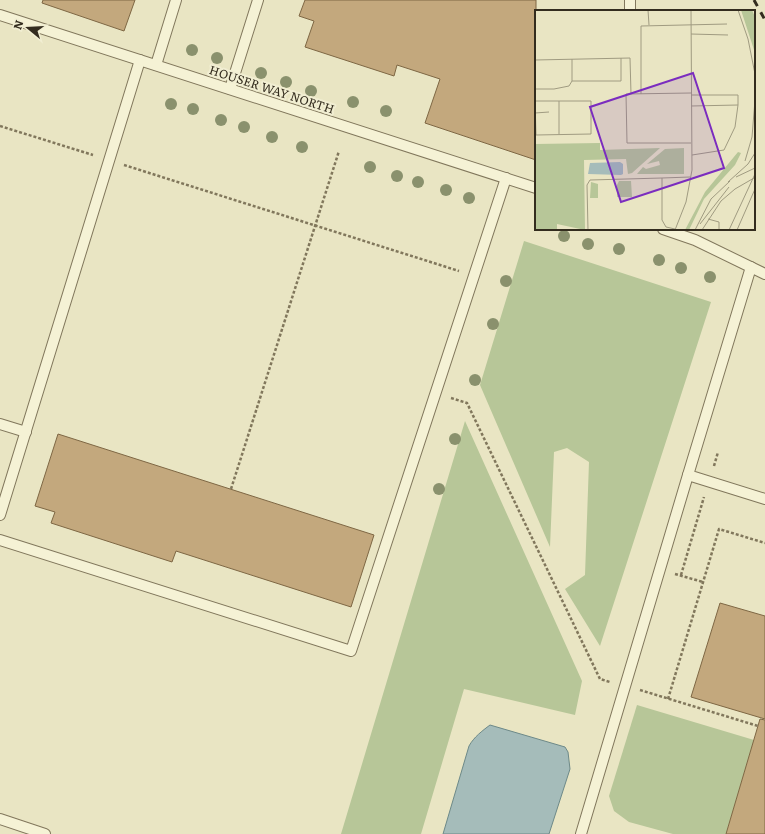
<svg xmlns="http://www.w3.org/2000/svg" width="765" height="834" viewBox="0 0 765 834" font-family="Literata,serif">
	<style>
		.green { fill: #b7c698 }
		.water { fill: #a5bcba; stroke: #6d8988 }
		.building { fill: #c3a87d; stroke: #7e6744 }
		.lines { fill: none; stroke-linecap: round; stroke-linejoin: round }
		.lane-casing { stroke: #81775c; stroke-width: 12 }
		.path { stroke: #81775c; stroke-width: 2.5; stroke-dasharray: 3 2; stroke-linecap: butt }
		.lane { stroke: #f5f2d5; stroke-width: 10 }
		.rail { stroke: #332c1e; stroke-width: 3; stroke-dasharray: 7 7; stroke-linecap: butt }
		.tree { fill: #8a916d }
		.labels { text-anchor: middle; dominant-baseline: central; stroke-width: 4; stroke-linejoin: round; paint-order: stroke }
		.street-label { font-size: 12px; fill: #332c1e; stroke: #f1eed2 }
		.inset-road { fill: none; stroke: #a09b81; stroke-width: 1 }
		.view { fill: #7b2cbf; fill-opacity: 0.15; stroke: #7b2cbf; stroke-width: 2 }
		.inset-edge { fill: none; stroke: #332c1e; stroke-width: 2 }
	</style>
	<rect width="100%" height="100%" fill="#e9e5c3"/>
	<g class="green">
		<path d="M 524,241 L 711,302 L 600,646 L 565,589 L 585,575 L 589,462 L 567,448 L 554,452 L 550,547 L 480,385 Z"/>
		<path d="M 465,421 L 582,681 L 575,715 L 464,689 L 421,834 L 341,834 Z"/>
		<path d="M 637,705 L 754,740 L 726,834 L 673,834 L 629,822 L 614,811 L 609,796 Z"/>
	</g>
	<path class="water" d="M 490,725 L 565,747 L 568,752 L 570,769 L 549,834 L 443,834 L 469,746 C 474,737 482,731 490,725 Z"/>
	<g class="building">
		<path d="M 43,0 L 135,0 L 124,31 L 42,3 Z"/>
		<path d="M 305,0 L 536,0 L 536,160 L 425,123 L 440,79 L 397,65 L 394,76 L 305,47 L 314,21 L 299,16 Z"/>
		<path d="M 58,434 L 374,535 L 351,607 L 176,551 L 172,562 L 51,523 L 55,512 L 35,506 Z"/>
		<path d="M 720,603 L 765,616 L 765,719 L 691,697 Z"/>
		<path d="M 760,719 L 765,720 L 765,834 L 726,834 Z"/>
	</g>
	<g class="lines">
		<defs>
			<g id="lane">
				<path d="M 630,11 L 630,0"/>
				<path d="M 0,15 L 536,188"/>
				<path d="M 156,65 L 176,0"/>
				<path d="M 230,89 L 258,0"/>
				<path d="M 663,229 L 695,240 L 765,274"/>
				<path d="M 751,267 L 688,475 L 765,499"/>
				<path d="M 0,424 L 26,432"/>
				<path d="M 0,515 L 140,60"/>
				<path d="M 0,540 L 351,651 L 506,178"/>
				<path d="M 0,819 L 45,834"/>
				<path d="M 581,834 L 688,475"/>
			</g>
		</defs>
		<use href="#lane" class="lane-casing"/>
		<g class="path">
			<path d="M 0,126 L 93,155"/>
			<path d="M 124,165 L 459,271"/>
			<path d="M 451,398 L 467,403 L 600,679 L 610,682"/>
			<path d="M 714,466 L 718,452"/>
			<path d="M 231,489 L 339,151"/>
			<path d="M 675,574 L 703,582"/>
			<path d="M 681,575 L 704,497"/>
			<path d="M 640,690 L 758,726"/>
			<path d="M 668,699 L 719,529 L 765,543"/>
		</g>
		<use href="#lane" class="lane"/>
		<path class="rail" d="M 754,0 L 765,20"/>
	</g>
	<g class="tree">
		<circle cx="192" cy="50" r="6"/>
		<circle cx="217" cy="58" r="6"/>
		<circle cx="261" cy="73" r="6"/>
		<circle cx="286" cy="82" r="6"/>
		<circle cx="311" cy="91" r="6"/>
		<circle cx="353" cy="102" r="6"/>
		<circle cx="171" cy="104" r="6"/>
		<circle cx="193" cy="109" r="6"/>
		<circle cx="386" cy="111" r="6"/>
		<circle cx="221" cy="120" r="6"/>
		<circle cx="244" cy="127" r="6"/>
		<circle cx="272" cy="137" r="6"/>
		<circle cx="302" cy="147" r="6"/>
		<circle cx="370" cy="167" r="6"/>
		<circle cx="397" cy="176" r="6"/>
		<circle cx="418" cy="182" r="6"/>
		<circle cx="446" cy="190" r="6"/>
		<circle cx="469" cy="198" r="6"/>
		<circle cx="564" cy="236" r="6"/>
		<circle cx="588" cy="244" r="6"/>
		<circle cx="619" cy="249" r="6"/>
		<circle cx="659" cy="260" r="6"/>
		<circle cx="681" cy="268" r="6"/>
		<circle cx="710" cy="277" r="6"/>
		<circle cx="506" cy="281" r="6"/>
		<circle cx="493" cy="324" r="6"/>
		<circle cx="475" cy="380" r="6"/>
		<circle cx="455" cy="439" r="6"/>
		<circle cx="439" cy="489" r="6"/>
	</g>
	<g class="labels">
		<g class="street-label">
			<text transform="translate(272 89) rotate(18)">HOUSER WAY NORTH</text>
		</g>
	</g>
	<g transform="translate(535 10)">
		<rect width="220" height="220" fill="#e9e5c3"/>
		<path d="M 206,0 L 217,0 L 220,7 L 220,43 ZM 65,133 L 65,140 L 125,138 L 97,163 L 93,164 L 91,149 L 49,150 L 50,220 L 22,214 L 22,220 L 0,220 L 0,134 ZM 149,138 L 149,164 L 102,164 L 108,157 L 111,159 L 125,155 L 124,151 L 112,154 L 130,139 ZM 203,142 L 206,143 L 200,155 L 169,189 L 154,220 L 150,220 L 170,182 ZM 84,171 L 96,171 L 97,187 L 82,187 L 82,175 ZM 56,172 L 63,174 L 63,188 L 55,188 Z" fill="#b7c698"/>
		<path d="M 85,152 L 88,154 L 88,164 L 86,165 L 53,164 L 55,153 Z" fill="#a5bcba"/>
		<path class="inset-road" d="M 113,0 L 114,15M 203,0 L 213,29 L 220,64M 156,24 L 193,25M 0,50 L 95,48 L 96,84M 37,71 L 86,71 L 86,48M 0,79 L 19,79 L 34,76 L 37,71 L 37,49M 156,83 L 91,84 L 92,133 L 156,133M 106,84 L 106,16 L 192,14M 156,85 L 203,85 L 203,95 L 156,96M 0,91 L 56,91 L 56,124 L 1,125 ZM 24,91 L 24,124M 0,103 L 14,102M 157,145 L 189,140 L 200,117 L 203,95M 210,151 L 217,127 L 220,90M 201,167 L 220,158M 193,172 L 213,154 L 220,143M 220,206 L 220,219M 173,209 L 184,212 L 184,220M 165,214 L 194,177M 140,219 L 131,217 L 127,210 L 127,168 L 155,167M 53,220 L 52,175 L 55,170 L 127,168M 140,220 L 151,192 L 157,160 L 156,0M 160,220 L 176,189 L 195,171M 167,220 L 186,191 L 200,179 L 219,168M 194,220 L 220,164M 202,220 L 220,179"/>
		<path class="view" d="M 158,63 L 189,158 L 86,192 L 55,97 Z"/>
		<rect width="220" height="220" class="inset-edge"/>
	</g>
	<g transform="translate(28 28) rotate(288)" stroke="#f1eed2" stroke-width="3" paint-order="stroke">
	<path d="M0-3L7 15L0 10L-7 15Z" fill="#332c1e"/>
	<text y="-6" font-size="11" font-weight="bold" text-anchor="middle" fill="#332c1e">N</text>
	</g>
</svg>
